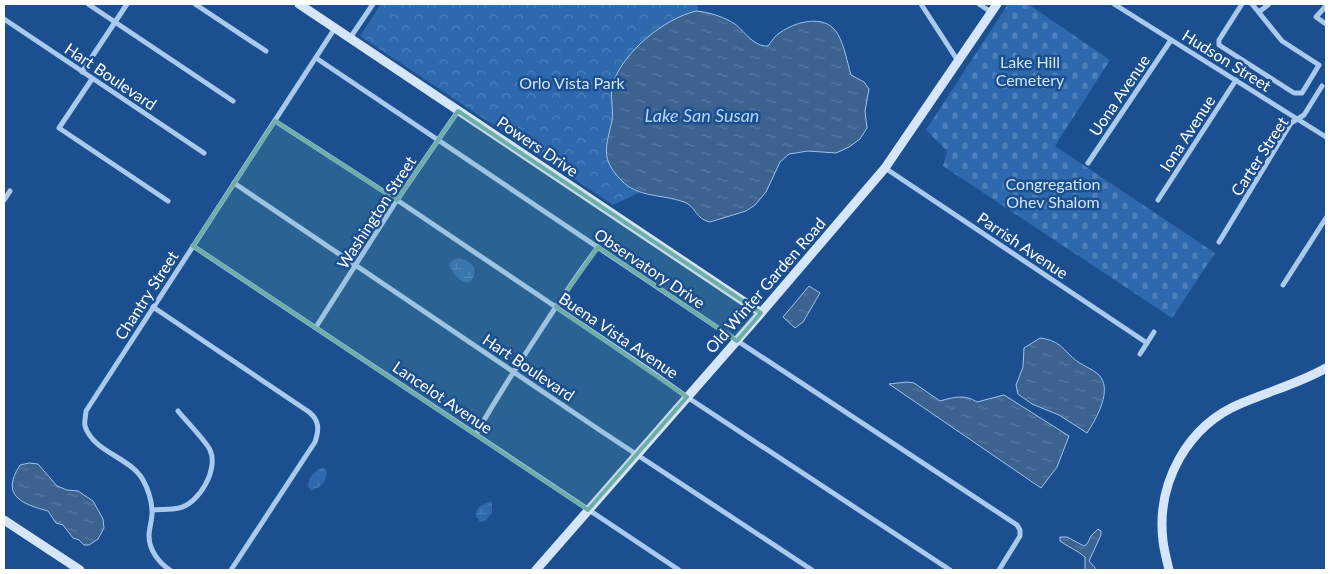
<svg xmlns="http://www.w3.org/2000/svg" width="1330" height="574" viewBox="0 0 1330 574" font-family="Lato,sans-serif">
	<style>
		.wetland { fill: url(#wetland-marsh) }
		.cemetery { fill: url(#cemetery-stones) }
		.park { fill: url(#park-crowns) }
		.water { fill: url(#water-ripples); stroke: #9cc4f0 }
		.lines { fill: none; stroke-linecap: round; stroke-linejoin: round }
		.street { stroke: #a9c9ee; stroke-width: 5 }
		.secondary { stroke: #d6e6fa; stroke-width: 9 }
		.marked { fill: #6fada8; fill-opacity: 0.2; stroke: #6fada8; stroke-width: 4; stroke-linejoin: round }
		.labels { text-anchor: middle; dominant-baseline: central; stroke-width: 5; stroke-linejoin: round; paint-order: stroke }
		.street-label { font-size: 16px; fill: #fff; stroke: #1b4f8f }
		.park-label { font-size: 16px; fill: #cfe3fa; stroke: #1b4f8f }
		.water-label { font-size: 18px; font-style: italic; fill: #b5d3f5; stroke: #1b4f8f }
	</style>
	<defs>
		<pattern id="wetland-marsh" width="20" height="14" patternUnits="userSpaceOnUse" patternTransform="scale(1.25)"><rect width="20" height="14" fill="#2e69ad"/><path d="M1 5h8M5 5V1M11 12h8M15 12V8" fill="none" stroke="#4d80b9"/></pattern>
		<pattern id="cemetery-stones" width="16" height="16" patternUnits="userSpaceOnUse" patternTransform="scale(1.25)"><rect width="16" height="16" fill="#2e69ad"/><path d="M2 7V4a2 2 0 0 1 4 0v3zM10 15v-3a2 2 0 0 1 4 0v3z" fill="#4d80b9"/></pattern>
		<pattern id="park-crowns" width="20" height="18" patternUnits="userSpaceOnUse" patternTransform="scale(1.25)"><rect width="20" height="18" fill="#2e69ad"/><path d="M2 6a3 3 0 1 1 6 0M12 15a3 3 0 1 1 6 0" fill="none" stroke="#4d80b9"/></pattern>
		<pattern id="water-ripples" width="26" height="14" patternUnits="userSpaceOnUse" patternTransform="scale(1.25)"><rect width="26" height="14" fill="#3c6290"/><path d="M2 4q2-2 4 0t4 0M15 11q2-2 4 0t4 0" fill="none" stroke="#597aa1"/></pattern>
	</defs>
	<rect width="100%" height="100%" fill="#1b4f8f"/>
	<g class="wetland">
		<path d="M 459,258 C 473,262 481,270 469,283 C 459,282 453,273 449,265 L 453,260 Z"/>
		<path d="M 322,468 L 326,469 C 329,480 321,487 311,491 L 308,486 C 309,476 314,472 322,468 Z"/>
		<path d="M 488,502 L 492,502 L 492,513 L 485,521 L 480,522 L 476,516 C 476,508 481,505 488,502 Z"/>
	</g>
	<path class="cemetery" d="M 1008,4 L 1028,4 L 1110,60 L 1055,146 L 1215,253 L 1172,318 L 943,166 L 947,151 L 926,130 Z"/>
	<path class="park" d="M 381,4 L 698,4 L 696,52 L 660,183 L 613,205 L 360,36 Z"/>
	<g class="water">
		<path d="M 696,11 C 709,12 724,17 735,24 C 745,32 754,47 768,46 C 772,41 775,35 781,32 C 794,23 819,15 833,28 C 843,37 847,62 851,75 L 864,82 L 869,89 L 865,111 L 867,128 L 860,139 L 849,147 L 836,153 L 808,151 L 789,154 L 780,162 L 766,192 L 755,205 L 746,211 L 710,222 C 695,219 696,206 684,202 C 662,194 638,198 621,180 C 599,157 607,146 612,120 C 614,109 609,94 613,83 C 624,51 664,19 696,11 Z"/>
		<path d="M 809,286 L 820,293 L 803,322 L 795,328 L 783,317 Z"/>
		<path d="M 1040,338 C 1062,341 1062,350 1078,362 C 1084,366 1092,369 1098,374 C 1114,389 1096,419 1087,433 L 1059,415 L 1032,404 L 1018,394 L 1016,385 L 1023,367 L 1024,348 Z"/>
		<path d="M 907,382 L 914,383 L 940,401 C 954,397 965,394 977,402 L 1004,395 L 1069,436 L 1057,467 L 1041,488 L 889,384 Z"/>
		<path d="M 29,463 L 38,464 L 57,486 L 67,490 L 78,491 L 93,501 L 103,519 L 104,528 L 98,539 L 89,545 L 84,545 L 79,540 L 73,538 L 63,525 L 56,523 L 48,511 C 22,504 0,496 20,465 Z"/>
		<path d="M 1098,529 L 1101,531 L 1101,535 L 1089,561 L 1097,570 L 1085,570 L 1085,557 C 1077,550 1068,547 1060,541 L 1060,537 L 1067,537 L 1084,546 L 1087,544 L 1091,536 Z"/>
	</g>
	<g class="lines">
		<g class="street">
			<path d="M 88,4 L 233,101"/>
			<path d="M 195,4 L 266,51"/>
			<path d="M 921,4 L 958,61"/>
			<path d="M 979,4 L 991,12"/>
			<path d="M 1114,4 L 1326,137"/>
			<path d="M 1242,4 L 1219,40 L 1219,45 L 1294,93 L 1302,93 L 1319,65 L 1282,41 L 1252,4"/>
			<path d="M 1326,6 L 1316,17 L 1326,24"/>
			<path d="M 1259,12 L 1269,4"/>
			<path d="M 4,19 L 204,153"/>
			<path d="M 350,38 L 373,4"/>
			<path d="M 316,58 L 730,336 L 1017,525 L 1020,530 L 1020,536 L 999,570"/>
			<path d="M 82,72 L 127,4"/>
			<path d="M 92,79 L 59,128 L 168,201"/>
			<path d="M 275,121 L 397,200 L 651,371 L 687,397 L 950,570"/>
			<path d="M 1088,163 L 1171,40"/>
			<path d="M 885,168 L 1147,343"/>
			<path d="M 234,183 L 601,431 L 812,570"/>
			<path d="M 4,200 L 10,191"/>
			<path d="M 1158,200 L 1236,80"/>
			<path d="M 1219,242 L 1291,123 L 1304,115 L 1322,86"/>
			<path d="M 193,246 L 679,570"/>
			<path d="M 1283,285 L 1326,218"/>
			<path d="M 153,307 L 309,412 C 320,421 319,430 315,442 L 231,570"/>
			<path d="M 316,327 L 397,200 L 458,111"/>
			<path d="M 1140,354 L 1154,332"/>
			<path d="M 476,434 C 494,402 514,371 535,339 C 555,308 575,277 598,247"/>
			<path d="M 152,510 C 161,509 171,510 179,508 C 199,504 219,469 210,450 C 206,441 185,420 178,411"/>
			<path d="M 170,570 C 159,563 149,550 149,536 C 149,527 153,518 152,509 C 151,499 148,489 143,480 C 130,457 93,452 85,426 C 84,421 86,415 86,411 L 335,28"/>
		</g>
		<g class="secondary">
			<path d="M 299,4 L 761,313"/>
			<path d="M 4,520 L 80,570"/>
			<path d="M 536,570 L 755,320 L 885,168 L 997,4"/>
			<path d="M 1169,570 C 1167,561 1164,550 1163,541 C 1156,482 1188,425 1242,403 C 1270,391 1300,383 1326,368"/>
		</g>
	</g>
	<path class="marked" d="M 458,111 L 761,313 L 737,341 L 598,247 L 556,307 L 687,397 L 588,510 L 193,246 L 275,121 L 397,200 Z"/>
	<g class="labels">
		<g class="street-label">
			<text transform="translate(1227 60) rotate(32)">Hudson Street</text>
			<text transform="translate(111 76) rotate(34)">Hart Boulevard</text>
			<text transform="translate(1119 95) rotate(-56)">Uona Avenue</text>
			<text transform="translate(1187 133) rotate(-57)">Iona Avenue</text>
			<text transform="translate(538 146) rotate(34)">Powers Drive</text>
			<text transform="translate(1259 156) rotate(-57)">Carter Street</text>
			<text transform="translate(376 212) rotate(-57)">Washington Street</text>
			<text transform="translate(1023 245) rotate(34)">Parrish Avenue</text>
			<text transform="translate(650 268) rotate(34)">Observatory Drive</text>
			<text transform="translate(765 285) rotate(-49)">Old Winter Garden Road</text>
			<text transform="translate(146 295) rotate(-57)">Chantry Street</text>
			<text transform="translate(619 335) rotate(34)">Buena Vista Avenue</text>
			<text transform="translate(529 367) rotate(34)">Hart Boulevard</text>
			<text transform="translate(443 397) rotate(34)">Lancelot Avenue</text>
		</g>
		<g class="park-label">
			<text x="1030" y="61">Lake Hill<tspan x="1030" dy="18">Cemetery</tspan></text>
			<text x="572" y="82">Orlo Vista Park</text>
			<text x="1053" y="183">Congregation<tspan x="1053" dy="18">Ohev Shalom</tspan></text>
		</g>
		<g class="water-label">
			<text x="702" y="115">Lake San Susan</text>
		</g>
	</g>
	<rect width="1330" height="574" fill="none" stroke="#ffffff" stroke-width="10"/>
</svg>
